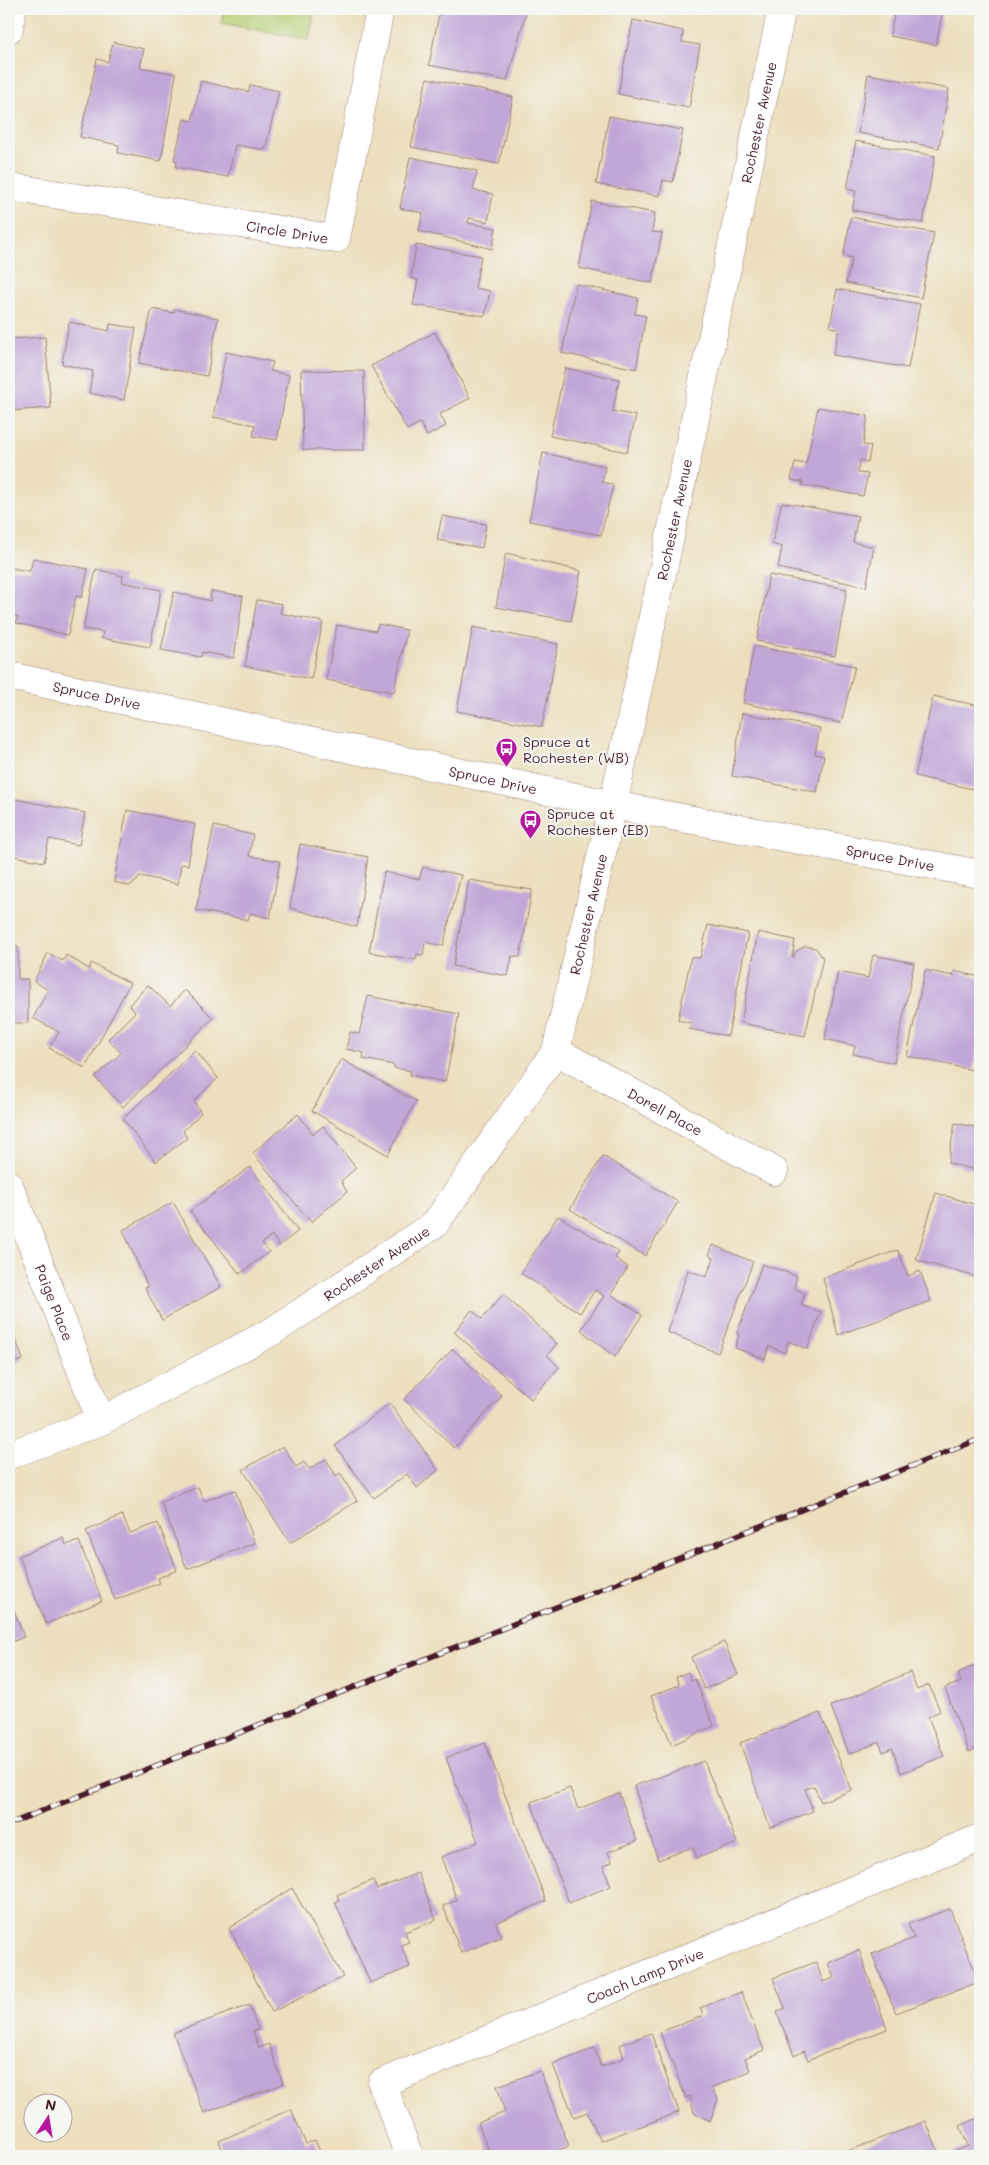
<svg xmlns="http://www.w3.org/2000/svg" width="989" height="2165" viewBox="0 0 989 2165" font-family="Mali,sans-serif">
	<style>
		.green { fill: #b4cd72; stroke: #7f764e }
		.building { fill: #c1a6d8 }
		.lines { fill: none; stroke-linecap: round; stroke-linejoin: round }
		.minor-casing { stroke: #9c7f74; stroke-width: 29 }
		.minor { stroke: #fff; stroke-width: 28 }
		.rail-casing { stroke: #4a1f2b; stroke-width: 5.5 }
		.rail { stroke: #f6f6f2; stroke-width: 4; stroke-dasharray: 11; stroke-linecap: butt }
		.labels { text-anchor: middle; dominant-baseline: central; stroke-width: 4; stroke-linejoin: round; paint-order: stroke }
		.street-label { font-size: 14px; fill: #4a1f2b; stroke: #f6f6f2 }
		.poi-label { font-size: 14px; fill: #4a1f2b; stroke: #f6f6f2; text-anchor: start }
	</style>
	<rect width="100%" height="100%" fill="#f6f6f2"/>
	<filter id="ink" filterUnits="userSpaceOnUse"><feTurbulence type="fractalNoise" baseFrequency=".02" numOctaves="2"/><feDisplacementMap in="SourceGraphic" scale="10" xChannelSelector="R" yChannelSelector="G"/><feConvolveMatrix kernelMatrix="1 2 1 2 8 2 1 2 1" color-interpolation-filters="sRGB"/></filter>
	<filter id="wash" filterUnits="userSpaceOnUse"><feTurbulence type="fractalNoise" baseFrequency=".0096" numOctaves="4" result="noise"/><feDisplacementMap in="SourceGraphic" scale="20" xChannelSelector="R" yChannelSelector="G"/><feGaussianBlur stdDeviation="1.12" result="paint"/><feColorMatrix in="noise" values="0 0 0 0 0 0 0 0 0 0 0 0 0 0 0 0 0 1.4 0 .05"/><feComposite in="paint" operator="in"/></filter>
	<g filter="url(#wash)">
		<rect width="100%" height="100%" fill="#eddfbe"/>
		<path class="green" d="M 224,9 L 315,9 L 309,40 L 221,23 Z"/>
		<g id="blocks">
			<g class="building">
				<path d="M 440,9 L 527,9 L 507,81 L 429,65 Z"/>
				<path d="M 895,9 L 943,9 L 936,45 L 890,36 Z"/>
				<path d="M 633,20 L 683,31 L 682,42 L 700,45 L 689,108 L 618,94 Z"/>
				<path d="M 113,42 L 144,49 L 140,67 L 176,74 L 161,161 L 118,153 L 119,145 L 80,137 L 97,59 L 108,62 Z"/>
				<path d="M 868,74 L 949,89 L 939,148 L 858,133 Z"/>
				<path d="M 427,78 L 513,97 L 499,164 L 411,147 Z"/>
				<path d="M 201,81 L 249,92 L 250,85 L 279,91 L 265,150 L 235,145 L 228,177 L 176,167 L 177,161 L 174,160 L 184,119 L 192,121 Z"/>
				<path d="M 609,116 L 683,130 L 673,182 L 663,180 L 660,196 L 596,184 Z"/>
				<path d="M 856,141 L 935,156 L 923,223 L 852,210 L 856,191 L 847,189 Z"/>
				<path d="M 410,157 L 477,171 L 473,190 L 493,194 L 488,222 L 469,218 L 468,223 L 496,228 L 492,249 L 419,231 L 423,213 L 400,208 Z"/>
				<path d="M 592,201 L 655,213 L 652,232 L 662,233 L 652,283 L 579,268 Z"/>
				<path d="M 851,217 L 934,233 L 921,298 L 846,283 L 852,258 L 843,256 Z"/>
				<path d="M 416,245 L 481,256 L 475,288 L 490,291 L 485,316 L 413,305 L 418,280 L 411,278 Z"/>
				<path d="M 576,284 L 638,298 L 635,314 L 646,316 L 636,369 L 562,353 Z"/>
				<path d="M 837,289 L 920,304 L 908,368 L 833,355 L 839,329 L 830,327 Z"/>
				<path d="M 152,309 L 174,313 L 174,309 L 218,318 L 207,376 L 139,363 Z"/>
				<path d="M 69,322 L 109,331 L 110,324 L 136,328 L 124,400 L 89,393 L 93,371 L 62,364 Z"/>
				<path d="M 435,332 L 470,398 L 440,414 L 446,426 L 427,436 L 420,423 L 407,430 L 371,366 Z"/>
				<path d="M 45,337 L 51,408 L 9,411 L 9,339 Z"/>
				<path d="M 226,352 L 273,362 L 270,371 L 289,375 L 277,440 L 253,436 L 255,425 L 213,417 Z"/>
				<path d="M 565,368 L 619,379 L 613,411 L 636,416 L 627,452 L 550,436 Z"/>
				<path d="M 301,370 L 364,371 L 365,450 L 303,450 Z"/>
				<path d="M 818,407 L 868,416 L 863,445 L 871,446 L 868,462 L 860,460 L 858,473 L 868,474 L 863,496 L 802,485 L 803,482 L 791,480 L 795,462 L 806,464 Z"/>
				<path d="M 543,453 L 605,466 L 602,482 L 613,485 L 601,535 L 529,521 Z"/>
				<path d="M 782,502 L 858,516 L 853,542 L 874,547 L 866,587 L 778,568 L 782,547 L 772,544 Z"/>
				<path d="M 442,516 L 486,524 L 482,548 L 437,540 Z"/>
				<path d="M 506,553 L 581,571 L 571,621 L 496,607 Z"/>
				<path d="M 33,558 L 88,569 L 82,597 L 76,596 L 68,635 L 16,623 L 18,617 L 9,615 L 9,568 L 30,571 Z"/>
				<path d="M 96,569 L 123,576 L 122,582 L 161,590 L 150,647 L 101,638 L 103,632 L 83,629 Z"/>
				<path d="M 769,575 L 847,589 L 835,656 L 757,641 Z"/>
				<path d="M 211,591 L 243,596 L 234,658 L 202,652 L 201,657 L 161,650 L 174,592 L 210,601 Z"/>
				<path d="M 257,600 L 282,604 L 280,613 L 323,622 L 311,679 L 245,666 Z"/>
				<path d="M 378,624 L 407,630 L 394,692 L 326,680 L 337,625 L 376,631 Z"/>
				<path d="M 473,627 L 558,644 L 542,727 L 457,711 Z"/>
				<path d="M 754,646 L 855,666 L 841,723 L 743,703 Z"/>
				<path d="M 933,696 L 980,706 L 980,754 L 973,789 L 915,776 Z"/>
				<path d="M 742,713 L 820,728 L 815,754 L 824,756 L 817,792 L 732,776 Z"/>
				<path d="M 15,799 L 85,813 L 79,845 L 49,839 L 44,862 L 9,855 L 9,828 Z"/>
				<path d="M 127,810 L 195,824 L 188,865 L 181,864 L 178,884 L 140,876 L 138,880 L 129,886 L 114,882 Z"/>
				<path d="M 214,826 L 253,835 L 249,856 L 280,861 L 270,918 L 250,913 L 248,920 L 196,910 Z"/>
				<path d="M 300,844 L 368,857 L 357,927 L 290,908 Z"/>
				<path d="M 423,867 L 461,875 L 443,946 L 425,942 L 423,955 L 417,954 L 416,960 L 369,952 L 384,872 L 419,879 Z"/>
				<path d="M 469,880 L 532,890 L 520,957 L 512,956 L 508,976 L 453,966 Z"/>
				<path d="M 708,925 L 748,933 L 728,1036 L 689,1029 L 691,1023 L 678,1020 L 691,957 L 700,958 Z"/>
				<path d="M 758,932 L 795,940 L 792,957 L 794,957 L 795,952 L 805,946 L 816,948 L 823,958 L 805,1036 L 741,1023 Z"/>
				<path d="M 9,946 L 18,946 L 18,979 L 28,979 L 28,1023 L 9,1023 Z"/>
				<path d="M 48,953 L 63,961 L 66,955 L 89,969 L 91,963 L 130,983 L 85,1068 L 49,1048 L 59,1032 L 33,1018 L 48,990 L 34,981 Z"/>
				<path d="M 873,955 L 914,963 L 894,1063 L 853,1054 L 855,1046 L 825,1039 L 838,972 L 868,978 Z"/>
				<path d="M 925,970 L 953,976 L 954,971 L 980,977 L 980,1037 L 973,1070 L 907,1056 Z"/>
				<path d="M 148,985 L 170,1006 L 185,990 L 213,1018 L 123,1107 L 95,1077 L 121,1053 L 108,1039 L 135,1012 L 129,1005 Z"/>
				<path d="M 368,996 L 459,1014 L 445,1082 L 410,1075 L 411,1071 L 394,1068 L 394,1065 L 363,1059 L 364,1053 L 346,1049 L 350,1032 L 359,1034 Z"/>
				<path d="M 195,1050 L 218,1078 L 194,1101 L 201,1113 L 183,1131 L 187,1138 L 156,1162 L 123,1119 Z"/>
				<path d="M 341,1059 L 416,1101 L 388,1155 L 312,1111 Z"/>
				<path d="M 298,1114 L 313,1134 L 323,1126 L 356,1168 L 341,1181 L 347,1192 L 311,1222 L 253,1153 Z"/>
				<path d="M 955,1123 L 980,1128 L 980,1171 L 948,1163 Z"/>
				<path d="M 603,1156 L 678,1202 L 645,1256 L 570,1209 Z"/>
				<path d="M 250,1167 L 298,1231 L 279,1246 L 272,1235 L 262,1243 L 269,1252 L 240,1274 L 190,1211 Z"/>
				<path d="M 936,1193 L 980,1206 L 980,1278 L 916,1260 Z"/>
				<path d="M 173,1202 L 221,1287 L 162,1320 L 145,1288 L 148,1287 L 123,1230 Z"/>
				<path d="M 558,1216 L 619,1252 L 615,1258 L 628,1267 L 611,1294 L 642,1315 L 615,1357 L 581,1330 L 604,1296 L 595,1290 L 580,1313 L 521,1273 Z"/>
				<path d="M 713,1245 L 753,1262 L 718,1353 L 667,1332 L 688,1270 L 706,1277 L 714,1258 L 709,1255 Z"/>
				<path d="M 898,1250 L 908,1276 L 920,1271 L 931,1301 L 838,1335 L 823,1278 Z"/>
				<path d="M 762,1264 L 797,1276 L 794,1288 L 805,1293 L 801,1305 L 821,1312 L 807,1349 L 788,1341 L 785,1353 L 769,1346 L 765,1359 L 735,1348 L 739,1335 L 737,1334 Z"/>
				<path d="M 503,1294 L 557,1344 L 547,1355 L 559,1367 L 531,1399 L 454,1332 L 472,1310 L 482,1319 Z"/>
				<path d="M 9,1320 L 23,1360 L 9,1364 Z"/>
				<path d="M 453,1349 L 502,1396 L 454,1448 L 404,1399 Z"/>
				<path d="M 390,1403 L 438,1470 L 417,1488 L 407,1474 L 374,1498 L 335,1446 Z"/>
				<path d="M 283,1446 L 296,1467 L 304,1462 L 309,1469 L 326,1459 L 336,1476 L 340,1473 L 357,1501 L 290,1543 L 243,1470 Z"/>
				<path d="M 198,1487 L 204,1501 L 235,1490 L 255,1543 L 187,1569 L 161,1502 Z"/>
				<path d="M 122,1515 L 130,1533 L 158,1523 L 177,1570 L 158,1578 L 160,1583 L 115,1600 L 86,1531 Z"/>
				<path d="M 63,1538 L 66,1545 L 79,1541 L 102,1601 L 46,1624 L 19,1556 Z"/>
				<path d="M 9,1597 L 24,1637 L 9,1643 Z"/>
				<path d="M 724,1642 L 738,1675 L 704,1689 L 691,1657 Z"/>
				<path d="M 980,1663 L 980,1747 L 969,1752 L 945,1688 L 961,1682 L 958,1673 Z"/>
				<path d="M 688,1672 L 691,1681 L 695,1679 L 714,1726 L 672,1745 L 651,1696 L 679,1685 L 676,1677 Z"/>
				<path d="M 910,1672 L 917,1690 L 929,1685 L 940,1711 L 928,1717 L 944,1756 L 901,1773 L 892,1748 L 883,1752 L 879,1742 L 849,1754 L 831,1706 Z"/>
				<path d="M 820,1713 L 852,1790 L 821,1802 L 814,1786 L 805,1789 L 813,1811 L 770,1828 L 740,1743 Z"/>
				<path d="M 485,1743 L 546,1901 L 496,1923 L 501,1937 L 461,1953 L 443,1906 L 457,1900 L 441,1857 L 478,1842 L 446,1758 Z"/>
				<path d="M 704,1761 L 737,1843 L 697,1858 L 693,1847 L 658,1860 L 634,1786 Z"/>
				<path d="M 570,1788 L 578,1809 L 619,1793 L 637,1841 L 608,1852 L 612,1862 L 603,1866 L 611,1886 L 569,1903 L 531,1802 Z"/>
				<path d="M 418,1873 L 436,1920 L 405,1932 L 409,1942 L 401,1945 L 410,1967 L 370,1983 L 335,1902 L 339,1901 L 337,1895 L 373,1880 L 377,1889 Z"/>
				<path d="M 292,1888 L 343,1977 L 272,2012 L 229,1928 Z"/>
				<path d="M 950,1909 L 979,1982 L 896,2013 L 872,1954 L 914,1938 L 908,1924 Z"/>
				<path d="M 859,1950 L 887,2029 L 808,2060 L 804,2051 L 794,2056 L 777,2012 L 785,2008 L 773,1978 L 816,1962 L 823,1982 L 834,1978 L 828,1963 Z"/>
				<path d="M 741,1992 L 764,2050 L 745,2058 L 750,2071 L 712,2088 L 718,2099 L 710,2121 L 694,2113 L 690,2096 L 686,2098 L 660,2032 L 703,2016 L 700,2008 Z"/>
				<path d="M 249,2005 L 258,2030 L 253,2031 L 259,2048 L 269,2044 L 283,2084 L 204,2113 L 173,2033 Z"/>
				<path d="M 651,2033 L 679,2112 L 601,2141 L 587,2112 L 574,2117 L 553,2065 L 594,2048 L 601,2067 L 624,2058 L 620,2045 Z"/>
				<path d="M 540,2071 L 569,2146 L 545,2156 L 491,2156 L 478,2123 L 505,2112 L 497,2086 Z"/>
				<path d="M 291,2109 L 306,2144 L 315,2140 L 322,2156 L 225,2156 L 219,2141 Z"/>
				<path d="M 980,2117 L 980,2156 L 954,2156 L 953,2152 L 968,2146 L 960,2126 Z"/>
				<path d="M 926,2121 L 940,2156 L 835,2156 Z"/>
			</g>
		</g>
	</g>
	<g filter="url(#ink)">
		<use href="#blocks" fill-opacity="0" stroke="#9c7f74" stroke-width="1"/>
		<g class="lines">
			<defs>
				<g id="minor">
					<path d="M 9,29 L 12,9"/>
					<path id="s1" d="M 9,187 L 336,239 L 380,9"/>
					<path id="s2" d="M 9,676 L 613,805 L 980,874"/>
					<path id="s3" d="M 556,1051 L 774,1171"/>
					<path id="s4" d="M 9,1185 L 101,1421"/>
					<path id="s5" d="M 9,1455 L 101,1421 L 273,1331 L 435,1224 L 556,1051 L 613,805 L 782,9"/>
					<path id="s6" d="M 409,2156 L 382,2083 L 980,1838"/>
				</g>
			</defs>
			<use href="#minor" class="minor-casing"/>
			<use href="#minor" class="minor"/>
			<defs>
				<path id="rail" d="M 9,1824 L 980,1439"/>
			</defs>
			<use href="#rail" class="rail-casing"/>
			<use href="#rail" class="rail"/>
		</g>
	</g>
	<defs>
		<symbol id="bus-pin" viewBox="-11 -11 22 30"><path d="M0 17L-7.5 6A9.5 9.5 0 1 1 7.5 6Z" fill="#b5179e" stroke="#f6f6f2"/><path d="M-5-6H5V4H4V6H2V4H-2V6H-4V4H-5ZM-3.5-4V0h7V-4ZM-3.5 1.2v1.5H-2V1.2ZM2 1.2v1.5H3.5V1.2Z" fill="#fff"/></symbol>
	</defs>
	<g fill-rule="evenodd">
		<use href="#bus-pin" x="494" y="736" width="25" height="34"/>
		<use href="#bus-pin" x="518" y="808" width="25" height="34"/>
	</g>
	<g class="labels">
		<g class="street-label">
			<text stroke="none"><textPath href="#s5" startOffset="1648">Rochester Avenue</textPath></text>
			<text stroke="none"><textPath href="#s1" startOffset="282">Circle Drive</textPath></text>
			<text stroke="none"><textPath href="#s5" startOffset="1242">Rochester Avenue</textPath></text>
			<text stroke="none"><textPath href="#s2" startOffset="90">Spruce Drive</textPath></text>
			<text stroke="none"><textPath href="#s2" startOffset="495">Spruce Drive</textPath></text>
			<text stroke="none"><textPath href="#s2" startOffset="900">Spruce Drive</textPath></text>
			<text stroke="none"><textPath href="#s5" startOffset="838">Rochester Avenue</textPath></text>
			<text stroke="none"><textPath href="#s3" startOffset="125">Dorell Place</textPath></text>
			<text stroke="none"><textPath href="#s5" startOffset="416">Rochester Avenue</textPath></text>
			<text stroke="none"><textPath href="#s4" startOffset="126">Paige Place</textPath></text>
			<text stroke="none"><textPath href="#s6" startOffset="362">Coach Lamp Drive</textPath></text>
		</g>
		<g class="poi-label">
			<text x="523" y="741">Spruce at<tspan x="523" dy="16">Rochester (WB)</tspan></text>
			<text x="547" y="813">Spruce at<tspan x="547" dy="16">Rochester (EB)</tspan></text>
		</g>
	</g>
	<rect width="989" height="2165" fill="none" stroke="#f6f6f2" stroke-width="30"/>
	<g transform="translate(48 2118) rotate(12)"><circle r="24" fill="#f6f6f2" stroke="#b1a0a2"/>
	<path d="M0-4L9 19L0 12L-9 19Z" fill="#b5179e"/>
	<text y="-8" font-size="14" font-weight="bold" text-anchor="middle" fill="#4a1f2b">N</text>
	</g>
</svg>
